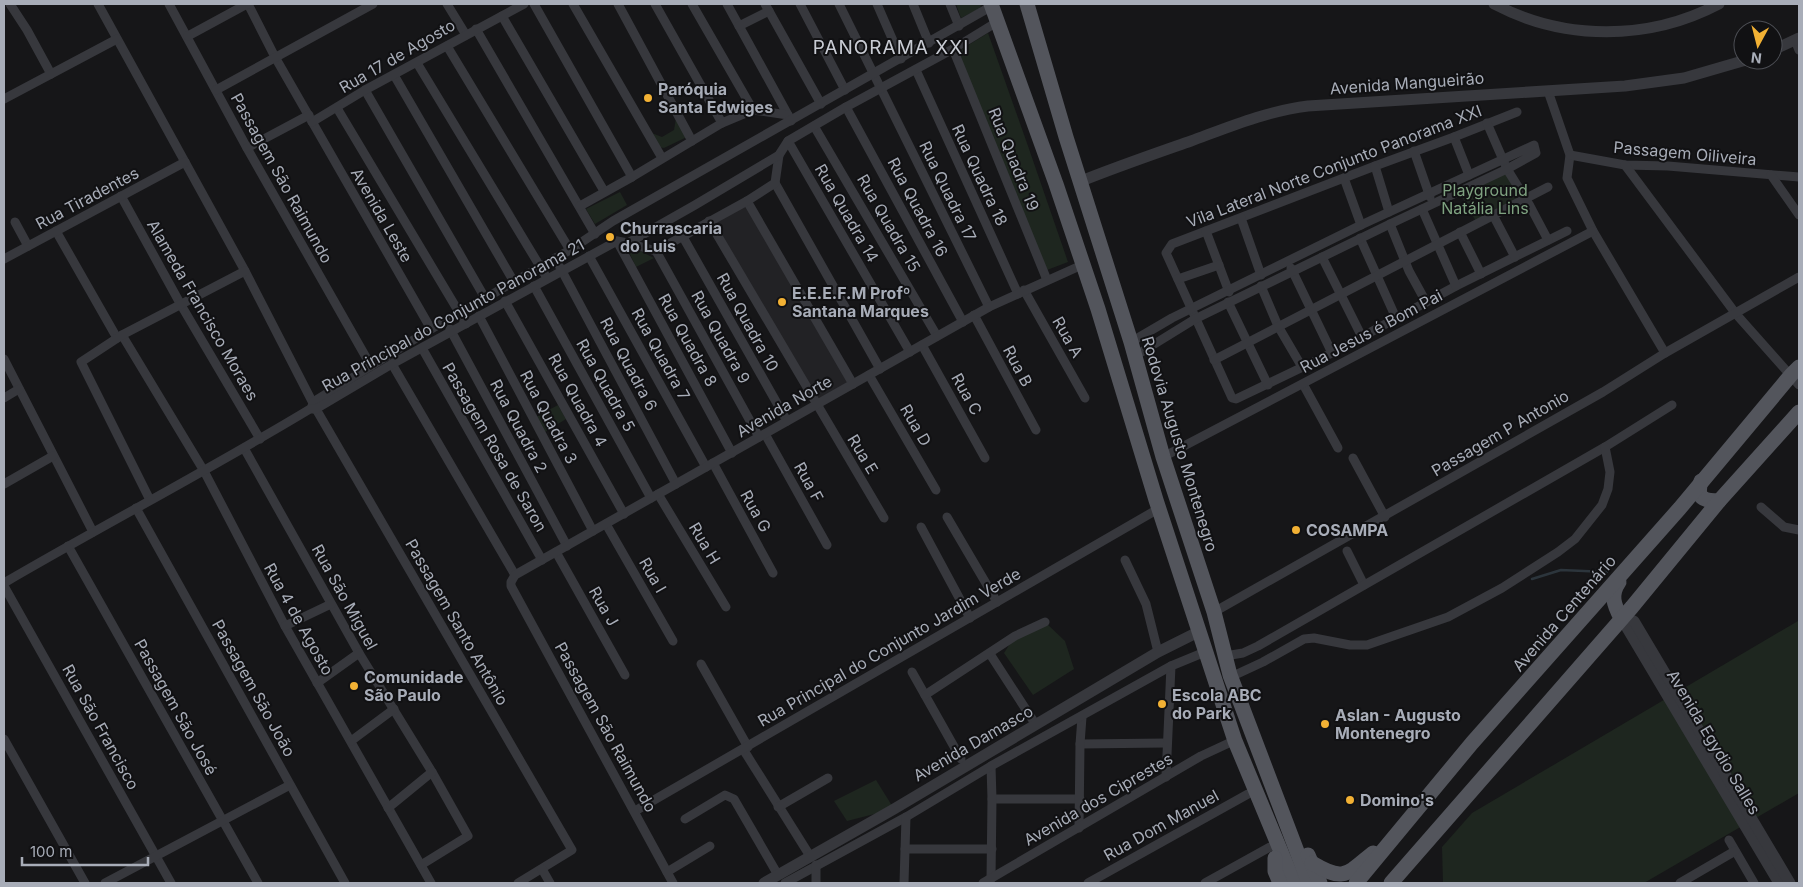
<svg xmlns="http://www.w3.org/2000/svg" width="1803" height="887" viewBox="0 0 1803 887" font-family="Inter,sans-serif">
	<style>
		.built { fill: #222225 }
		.green { fill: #1e261f }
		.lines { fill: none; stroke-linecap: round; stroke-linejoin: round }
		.stream { stroke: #2c353c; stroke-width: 2.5 }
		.minor { stroke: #37383d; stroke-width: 9 }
		.tertiary { stroke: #37383d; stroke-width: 11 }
		.primary { stroke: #53555c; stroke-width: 15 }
		.poi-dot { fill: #f2b134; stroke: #111113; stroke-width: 2 }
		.labels { text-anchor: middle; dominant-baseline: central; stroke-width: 4; stroke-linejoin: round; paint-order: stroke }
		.street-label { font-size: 16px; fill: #a8adb8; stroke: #111113 }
		.poi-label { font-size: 16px; font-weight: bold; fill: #a8adb8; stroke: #111113; text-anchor: start }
		.park-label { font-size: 16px; fill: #7fa381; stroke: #111113 }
		.quarter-label { font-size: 19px; letter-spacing: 1px; fill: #c9ccd4; stroke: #111113 }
	</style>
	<rect width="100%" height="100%" fill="#161618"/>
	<path class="built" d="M 746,204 L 850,383 L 819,404 L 712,222 Z"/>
	<g class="green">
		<path d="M 956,4 L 980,4 L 981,6 L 979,9 L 961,18 Z"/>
		<path d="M 988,33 L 1028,146 L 1068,262 L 1047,270 L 957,52 Z"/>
		<path d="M 677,112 L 689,136 L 664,148 L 658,147 L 649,132 L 662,137 L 674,130 Z"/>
		<path d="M 1507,169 L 1525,199 L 1477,223 L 1459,192 Z"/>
		<path d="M 620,192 L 627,205 L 595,224 L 586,209 Z"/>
		<path d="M 634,248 L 654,258 L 636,267 L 629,252 Z"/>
		<path d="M 558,405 L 566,419 L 545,432 L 536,417 Z"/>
		<path d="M 1798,621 L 1799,624 L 1799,793 L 1644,883 L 1443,883 L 1442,847 L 1472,813 Z"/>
		<path d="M 1045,622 L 1065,641 L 1074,669 L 1033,695 L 1004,653 L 1015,636 Z"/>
		<path d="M 876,780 L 894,809 L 847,821 L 834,801 Z"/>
	</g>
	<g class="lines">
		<path class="stream" d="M 1532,579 L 1561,570 L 1607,572"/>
		<g class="minor">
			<path d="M 10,4 L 27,30 L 51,74"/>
			<path d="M 98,4 L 245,271 L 316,409 L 572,850 L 518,883"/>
			<path d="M 169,4 L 247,148 L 371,366"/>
			<path d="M 248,4 L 275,57 L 431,329"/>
			<path d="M 447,4 L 466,35"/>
			<path d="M 534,4 L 632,177"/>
			<path d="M 573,4 L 662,158"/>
			<path d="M 618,4 L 692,141"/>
			<path d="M 655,4 L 722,123"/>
			<path d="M 692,4 L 753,110"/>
			<path d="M 727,4 L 788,115"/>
			<path d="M 765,4 L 821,104"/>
			<path d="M 800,4 L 845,90"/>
			<path d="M 839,4 L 989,307"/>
			<path d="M 877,4 L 901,59"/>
			<path d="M 913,4 L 929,43"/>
			<path d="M 950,4 L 959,26"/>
			<path d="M 502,16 L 604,191"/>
			<path d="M 739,26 L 769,11"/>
			<path d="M 476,29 L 595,234"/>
			<path d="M 188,36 L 247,4"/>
			<path d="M 1795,40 L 1799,50"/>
			<path d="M 447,46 L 570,250"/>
			<path d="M 953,49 L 1047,280"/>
			<path d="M 417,63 L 547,278"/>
			<path d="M 916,70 L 1018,294"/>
			<path d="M 394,75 L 514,282"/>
			<path d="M 216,90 L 373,4"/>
			<path d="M 365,90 L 485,298"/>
			<path d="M 1548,91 L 1570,155 L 1567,178 L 1593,231 L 1665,353"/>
			<path d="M 4,99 L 117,39"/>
			<path d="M 846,107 L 963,322"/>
			<path d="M 337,108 L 466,324"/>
			<path d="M 1517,112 L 1454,137 L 1375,166 L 1172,244 L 1166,253 L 1232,398 L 1236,399 L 1332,353 L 1456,286 L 1567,231"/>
			<path d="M 312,122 L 365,90 L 524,4"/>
			<path d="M 1487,123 L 1507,169 L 1530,206 L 1548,240"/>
			<path d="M 814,126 L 937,336"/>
			<path d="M 1454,137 L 1469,175"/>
			<path d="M 788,141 L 910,352"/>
			<path d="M 247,148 L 309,115"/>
			<path d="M 1414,151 L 1430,197"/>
			<path d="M 1570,155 L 1625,165 L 1668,166 L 1799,177"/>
			<path d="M 1625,165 L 1736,314 L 1799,385"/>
			<path d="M 1375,166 L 1389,212"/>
			<path d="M 1771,175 L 1799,215"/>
			<path d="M 1344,178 L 1361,225"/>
			<path d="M 775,183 L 880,369"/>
			<path d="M 121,196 L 181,305 L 260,439"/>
			<path d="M 747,201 L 853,384"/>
			<path d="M 580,206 L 632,177 L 722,123 L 753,110 L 788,115 L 791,121"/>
			<path d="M 1422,209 L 1456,286"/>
			<path d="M 1493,215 L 1515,257"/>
			<path d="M 1241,218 L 1261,275"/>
			<path d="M 709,221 L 884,518"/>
			<path d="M 15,222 L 28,246"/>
			<path d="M 1390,224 L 1409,271 L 1426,302"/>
			<path d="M 56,231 L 117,338"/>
			<path d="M 1206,231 L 1229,292"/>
			<path d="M 1460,232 L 1481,274"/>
			<path d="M 683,237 L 787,421"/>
			<path d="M 1360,238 L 1396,318"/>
			<path d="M 617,241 L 732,453"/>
			<path d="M 628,243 L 656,251 L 747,201 L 775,183 L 779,155"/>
			<path d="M 656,251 L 759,437"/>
			<path d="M 589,256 L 706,467"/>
			<path d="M 1322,257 L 1362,337"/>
			<path d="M 555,258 L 676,484"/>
			<path d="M 4,259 L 185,162"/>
			<path d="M 1291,268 L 1332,353"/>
			<path d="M 1178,279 L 1219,265"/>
			<path d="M 534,286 L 651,498"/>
			<path d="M 1261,286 L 1278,326 L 1302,367"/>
			<path d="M 1024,290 L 1085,398"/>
			<path d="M 505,301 L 624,514"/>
			<path d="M 1228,302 L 1268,385"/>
			<path d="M 974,315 L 1036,430"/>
			<path d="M 479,316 L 593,531"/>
			<path d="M 450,329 L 567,546"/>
			<path d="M 122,335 L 204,471 L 285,626 L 431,883"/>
			<path d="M 1131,342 L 1172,318 L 1361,225 L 1534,145 L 1536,153 L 1507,169 L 1390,224 L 1195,319 L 1135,356"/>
			<path d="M 922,345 L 985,458"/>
			<path d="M 422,348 L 542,560"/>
			<path d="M 4,359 L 93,532"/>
			<path d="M 1214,360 L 1548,187"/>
			<path d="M 392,364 L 515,575"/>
			<path d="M 869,375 L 936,490"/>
			<path d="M 1303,384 L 1338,448"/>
			<path d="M 4,398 L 19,389"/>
			<path d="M 312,406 L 313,402 L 431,329 L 570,250 L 613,221 L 992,6"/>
			<path d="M 765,434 L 827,545"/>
			<path d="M 244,448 L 359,653 L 432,772 L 468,836 L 421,865"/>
			<path d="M 1163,457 L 1593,231"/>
			<path d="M 1353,458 L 1385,517"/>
			<path d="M 713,463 L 773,573"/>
			<path d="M 4,484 L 53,456"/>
			<path d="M 658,494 L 726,607"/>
			<path d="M 150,500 L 81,362 L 122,335 L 245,271"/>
			<path d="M 1761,507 L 1784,527 L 1799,530"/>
			<path d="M 136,508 L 345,883"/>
			<path d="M 947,517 L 997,602"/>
			<path d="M 606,524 L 673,641"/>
			<path d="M 921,527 L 970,618"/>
			<path d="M 68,546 L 258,883"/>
			<path d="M 1347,551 L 1364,585"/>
			<path d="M 556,552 L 625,675"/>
			<path d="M 1125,560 L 1146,604 L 1158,652"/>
			<path d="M 4,583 C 105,524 209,470 310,409 L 316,409 L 392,364 L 617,241 L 628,243 L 695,205 L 779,155 L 788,141 L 846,107 L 953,49 L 997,22"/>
			<path d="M 4,586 L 171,883"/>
			<path d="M 1214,612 L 1603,392 L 1665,353 L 1799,277"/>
			<path d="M 285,626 L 331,604"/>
			<path d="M 990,654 L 1036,725"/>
			<path d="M 1225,656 L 1243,653 L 1258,646 L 1605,447 L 1672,405"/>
			<path d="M 701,664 L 748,747"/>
			<path d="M 912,672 L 961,759"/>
			<path d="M 1235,675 L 1263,662 L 1304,639 L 1314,638 L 1350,645 L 1367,645 L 1448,617 L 1502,588 L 1558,552 L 1575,539 L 1602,505 L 1608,489 L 1610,472 L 1605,447"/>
			<path d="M 317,683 L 359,653"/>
			<path d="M 925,695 L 1015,636 L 1045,622"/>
			<path d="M 4,739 L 85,883"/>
			<path d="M 351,741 L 394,709"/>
			<path d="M 1080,744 L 1166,743"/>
			<path d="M 743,749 L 810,856"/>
			<path d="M 1166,777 L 1171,666"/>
			<path d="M 992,799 L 1080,799"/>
			<path d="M 778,807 L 828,778"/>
			<path d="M 388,808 L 432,772"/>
			<path d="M 635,811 L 1158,509"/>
			<path d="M 685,819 L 725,795 L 734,799 L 778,875"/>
			<path d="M 1079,828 L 1080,744 L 1082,717"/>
			<path d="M 1729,840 L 1754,883"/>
			<path d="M 905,849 L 992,849"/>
			<path d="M 542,869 L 550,883"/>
			<path d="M 667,872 L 710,846"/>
			<path d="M 991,879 L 992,799 L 991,766"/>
			<path d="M 105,883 L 290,785"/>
			<path d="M 673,883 L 511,586 L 511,582 L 515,575 L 989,307 L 1082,265"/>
			<path d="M 785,883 L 906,817 L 991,766 L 1171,666 L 1205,652"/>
			<path d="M 816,883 L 816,865"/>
			<path d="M 904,883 L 906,817"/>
			<path d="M 983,883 L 1201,756 L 1229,743"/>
			<path d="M 1088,883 L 1248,794"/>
			<path d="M 1205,883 L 1270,847"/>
			<path d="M 1680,883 L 1735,851"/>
		</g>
		<g class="tertiary">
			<path d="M 1494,4 C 1564,41 1649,41 1719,4"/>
			<path d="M 1773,50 L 1799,38"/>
			<path d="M 1079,182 C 1116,167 1154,154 1191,141 C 1229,127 1267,111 1308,106 L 1625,86 L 1684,78 L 1746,60"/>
			<path d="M 1621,618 L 1779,883"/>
			<path d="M 1634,621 L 1790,883"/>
			<path d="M 764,883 L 894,809 L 1158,652 L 1198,632"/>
		</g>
		<g class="primary">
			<path d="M 991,4 L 1056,184 L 1098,309 L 1156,500 L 1235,741 L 1294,883"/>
			<path d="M 1027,4 L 1066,137 L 1131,342 L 1163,457 L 1214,612 L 1230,675 L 1309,883"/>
			<path d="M 1701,481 C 1696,498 1703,501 1719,501"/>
			<path d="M 1619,582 C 1610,595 1614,605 1621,618"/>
			<path d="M 1308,855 L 1320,883"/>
			<path d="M 1275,858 L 1275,871 L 1280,883"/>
			<path d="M 1312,863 C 1344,882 1346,875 1373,853"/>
			<path d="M 1356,883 L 1472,743 L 1680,508 L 1791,375 L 1799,367"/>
			<path d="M 1391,883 L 1632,607 L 1719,501 L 1799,412"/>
		</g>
	</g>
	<g class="poi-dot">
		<circle cx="648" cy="98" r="5"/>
		<circle cx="610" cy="237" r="5"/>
		<circle cx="782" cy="302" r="5"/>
		<circle cx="1296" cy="530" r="5"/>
		<circle cx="354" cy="686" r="5"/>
		<circle cx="1162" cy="704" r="5"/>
		<circle cx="1325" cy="724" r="5"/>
		<circle cx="1350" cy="800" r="5"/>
	</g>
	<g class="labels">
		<g class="street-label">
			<text transform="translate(397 56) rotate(-30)">Rua 17 de Agosto</text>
			<text transform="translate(1407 83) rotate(-4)">Avenida Mangueirão</text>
			<text transform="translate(1685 153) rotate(5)">Passagem Oiliveira</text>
			<text transform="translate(1014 159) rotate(68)">Rua Quadra 19</text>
			<text transform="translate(1334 166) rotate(-21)">Vila Lateral Norte Conjunto Panorama XXI</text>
			<text transform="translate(980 175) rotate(65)">Rua Quadra 18</text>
			<text transform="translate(282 178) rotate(61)">Passagem São Raimundo</text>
			<text transform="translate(948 191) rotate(64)">Rua Quadra 17</text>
			<text transform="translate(87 198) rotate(-28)">Rua Tiradentes</text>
			<text transform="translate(918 207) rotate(62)">Rua Quadra 16</text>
			<text transform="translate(847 213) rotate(60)">Rua Quadra 14</text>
			<text transform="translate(382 215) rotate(60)">Avenida Leste</text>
			<text transform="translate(889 223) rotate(60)">Rua Quadra 15</text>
			<text transform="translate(203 310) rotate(60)">Alameda Francisco Moraes</text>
			<text transform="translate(453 315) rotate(-29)">Rua Principal do Conjunto Panorama 21</text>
			<text transform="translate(748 322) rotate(61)">Rua Quadra 10</text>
			<text transform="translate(1371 331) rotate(-28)">Rua Jesus é Bom Pai</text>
			<text transform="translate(721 337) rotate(61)">Rua Quadra 9</text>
			<text transform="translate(1068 337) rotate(60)">Rua A</text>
			<text transform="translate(688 340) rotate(61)">Rua Quadra 8</text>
			<text transform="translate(661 354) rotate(61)">Rua Quadra 7</text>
			<text transform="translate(629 364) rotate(62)">Rua Quadra 6</text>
			<text transform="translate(1018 366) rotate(62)">Rua B</text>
			<text transform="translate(606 385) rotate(61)">Rua Quadra 5</text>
			<text transform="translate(967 394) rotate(61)">Rua C</text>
			<text transform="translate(578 400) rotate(61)">Rua Quadra 4</text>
			<text transform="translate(784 406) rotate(-30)">Avenida Norte</text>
			<text transform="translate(549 417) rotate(62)">Rua Quadra 3</text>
			<text transform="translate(916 425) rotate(60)">Rua D</text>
			<text transform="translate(519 426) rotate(62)">Rua Quadra 2</text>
			<text transform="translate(1500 433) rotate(-30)">Passagem P Antonio</text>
			<text transform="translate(1180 444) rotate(73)">Rodovia Augusto Montenegro</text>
			<text transform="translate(495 447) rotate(60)">Passagem Rosa de Saron</text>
			<text transform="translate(863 454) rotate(59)">Rua E</text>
			<text transform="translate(809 482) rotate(61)">Rua F</text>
			<text transform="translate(756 511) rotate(61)">Rua G</text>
			<text transform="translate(705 543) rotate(59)">Rua H</text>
			<text transform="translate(653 575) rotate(60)">Rua I</text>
			<text transform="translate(345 597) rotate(61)">Rua São Miguel</text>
			<text transform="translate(604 606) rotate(60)">Rua J</text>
			<text transform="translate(1564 613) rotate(-49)">Avenida Centenário</text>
			<text transform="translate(299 619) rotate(61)">Rua 4 de Agosto</text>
			<text transform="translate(457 622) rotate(60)">Passagem Santo Antônio</text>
			<text transform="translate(889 647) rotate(-30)">Rua Principal do Conjunto Jardim Verde</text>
			<text transform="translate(254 688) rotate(61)">Passagem São João</text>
			<text transform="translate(176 707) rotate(61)">Passagem São José</text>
			<text transform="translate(101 727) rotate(61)">Rua São Francisco</text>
			<text transform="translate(606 727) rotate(61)">Passagem São Raimundo</text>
			<text transform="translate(1714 742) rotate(59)">Avenida Egydio Salles</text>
			<text transform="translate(973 743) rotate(-30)">Avenida Damasco</text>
			<text transform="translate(1098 799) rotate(-30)">Avenida dos Ciprestes</text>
			<text transform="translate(1161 825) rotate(-29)">Rua Dom Manuel</text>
		</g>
		<g class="poi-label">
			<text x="658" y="89">Paróquia<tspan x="658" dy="18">Santa Edwiges</tspan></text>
			<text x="620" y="228">Churrascaria<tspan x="620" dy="18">do Luis</tspan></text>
			<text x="792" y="293">E.E.E.F.M Profº<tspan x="792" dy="18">Santana Marques</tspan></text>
			<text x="1306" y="530">COSAMPA</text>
			<text x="364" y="677">Comunidade<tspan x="364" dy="18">São Paulo</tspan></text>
			<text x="1172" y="695">Escola ABC<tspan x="1172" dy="18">do Park</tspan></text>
			<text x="1335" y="715">Aslan - Augusto<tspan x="1335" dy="18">Montenegro</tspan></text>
			<text x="1360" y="800">Domino's</text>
		</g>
		<g class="park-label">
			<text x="1485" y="190">Playground<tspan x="1485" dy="18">Natália Lins</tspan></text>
		</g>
		<g class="quarter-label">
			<text x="891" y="47">PANORAMA XXI</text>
		</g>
	</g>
	<rect width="1803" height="887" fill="none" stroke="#a8adb8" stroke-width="10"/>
	<g transform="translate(1758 45) rotate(187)"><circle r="24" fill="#111113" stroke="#4d4f55"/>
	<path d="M0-4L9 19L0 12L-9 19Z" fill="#f2b134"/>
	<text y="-8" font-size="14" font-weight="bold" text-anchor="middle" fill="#a8adb8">N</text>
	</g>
	<path d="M22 857v8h126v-8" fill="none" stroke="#a8adb8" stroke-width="2.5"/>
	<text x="30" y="857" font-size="15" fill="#a8adb8" stroke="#111113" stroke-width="4" paint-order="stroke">100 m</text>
</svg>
